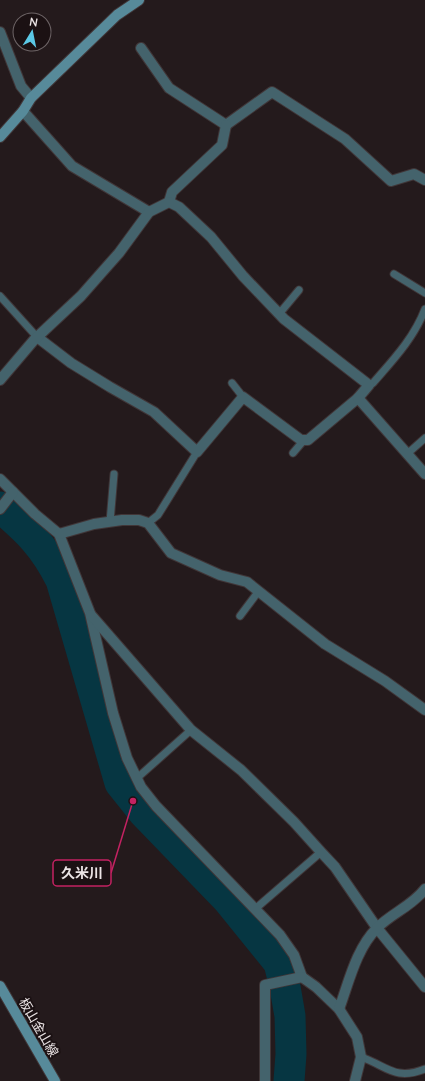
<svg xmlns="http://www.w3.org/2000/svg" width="425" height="1081" viewBox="0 0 425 1081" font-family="Lato,'Noto Sans JP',sans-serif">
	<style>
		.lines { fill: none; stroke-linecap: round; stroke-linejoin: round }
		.river { stroke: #063642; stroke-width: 31 }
		.lane-casing { stroke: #403638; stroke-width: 9 }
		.street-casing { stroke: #403638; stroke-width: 12 }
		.secondary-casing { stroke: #403638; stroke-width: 12 }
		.lane { stroke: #44636c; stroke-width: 7 }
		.street { stroke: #44636c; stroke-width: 10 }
		.secondary { stroke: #578a9a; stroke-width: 10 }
		.labels { text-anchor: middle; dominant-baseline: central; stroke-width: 4; stroke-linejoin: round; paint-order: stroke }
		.street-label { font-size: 13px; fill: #ebe4e5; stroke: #1b1113 }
		.leader { fill: none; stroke: #c42262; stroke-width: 1.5 }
		.callout-dot { fill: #c42262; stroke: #1b1113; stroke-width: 1.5 }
		.callout { fill: #1b1113; stroke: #c42262; stroke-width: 1.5 }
		.callout-label { font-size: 14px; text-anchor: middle; font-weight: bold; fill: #ebe4e5 }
	</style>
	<rect width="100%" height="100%" fill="#241a1c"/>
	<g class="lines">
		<path class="river" d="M 0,507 C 28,531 44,546 61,580 L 120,783 L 144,813 L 228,900 L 279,963 L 285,987 L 290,1016 L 291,1054 L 289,1081"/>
		<defs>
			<g id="lane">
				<path d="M 394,274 L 425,293"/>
				<path d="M 0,296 L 37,337"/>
				<path d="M 279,314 L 299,290"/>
				<path d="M 232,383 L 243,397"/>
				<path d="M 369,385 L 373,383 C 393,360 414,338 425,309"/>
				<path d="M 293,453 L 304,440"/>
				<path d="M 407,454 L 425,438"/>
				<path d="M 110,522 L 114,474"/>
				<path d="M 148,523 L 158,515 L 197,452"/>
				<path d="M 240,616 L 258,592"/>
				<path d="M 136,779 L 191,730"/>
				<path d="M 255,909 L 321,852"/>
				<path d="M 361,1057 C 387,1066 395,1081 425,1069"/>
			</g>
			<g id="street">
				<path d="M 0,32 L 21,86 L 31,98"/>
				<path d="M 141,48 L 169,88 L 226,125 L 272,92 L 345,139 L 391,181 L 414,174 L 425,180"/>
				<path d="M 23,111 L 72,166 L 149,212"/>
				<path d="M 169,202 L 172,192 L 222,145 L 226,125"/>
				<path d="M 37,337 L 71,363 L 110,387 L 154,412 L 197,452 L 243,397 L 301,440 L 308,440 L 358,398"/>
				<path d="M 0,380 L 34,340 L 81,296 L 103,271 L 119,253 L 149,212 L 169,202 L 179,207 L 211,237 L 243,276 L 284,319 L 369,385 L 358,398 L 425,474"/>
				<path d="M 0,479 L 35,514 L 59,534 L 90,613 L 113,713 L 127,758 L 141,787 L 156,806 L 280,935 L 294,955 L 302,977 L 316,987 L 339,1009 L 357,1037 L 361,1057 L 355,1081"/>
				<path d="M 0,509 L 13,492"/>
				<path d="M 59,534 L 94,524 L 122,520 L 139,520 L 148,523 L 171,553 L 220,575 L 247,582 L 325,644 L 385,681 L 425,710"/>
				<path d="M 91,615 L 191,730 L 241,770 L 294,822 L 321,852 L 335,867 L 377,928 L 425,987"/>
				<path d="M 339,1009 C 349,982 356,949 377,928 C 392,913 412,906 425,889"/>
				<path d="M 265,1081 L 265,985 L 302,977"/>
			</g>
			<g id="secondary">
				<path d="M 0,137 L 23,111 L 31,98 L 117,15 L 139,0"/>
				<path d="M 0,986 L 55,1081"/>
			</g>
		</defs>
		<use href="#lane" class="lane-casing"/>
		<use href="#street" class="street-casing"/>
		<use href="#secondary" class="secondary-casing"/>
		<use href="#lane" class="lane"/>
		<use href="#street" class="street"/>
		<use href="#secondary" class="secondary"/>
	</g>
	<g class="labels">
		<g class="street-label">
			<text transform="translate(39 1027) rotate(60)">板山金山線</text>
		</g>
	</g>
	<path class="leader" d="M133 801L111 873"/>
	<circle class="callout-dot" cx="133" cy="801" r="4"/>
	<rect class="callout" x="53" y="860" width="58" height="26" rx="4"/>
	<g class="callout-label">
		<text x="82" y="878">久米川</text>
	</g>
	<g transform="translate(32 32) rotate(10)"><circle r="19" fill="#1b1113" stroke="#6e6567"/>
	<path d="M0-3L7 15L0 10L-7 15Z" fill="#5bc8e6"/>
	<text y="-6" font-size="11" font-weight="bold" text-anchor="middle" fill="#ebe4e5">N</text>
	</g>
</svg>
